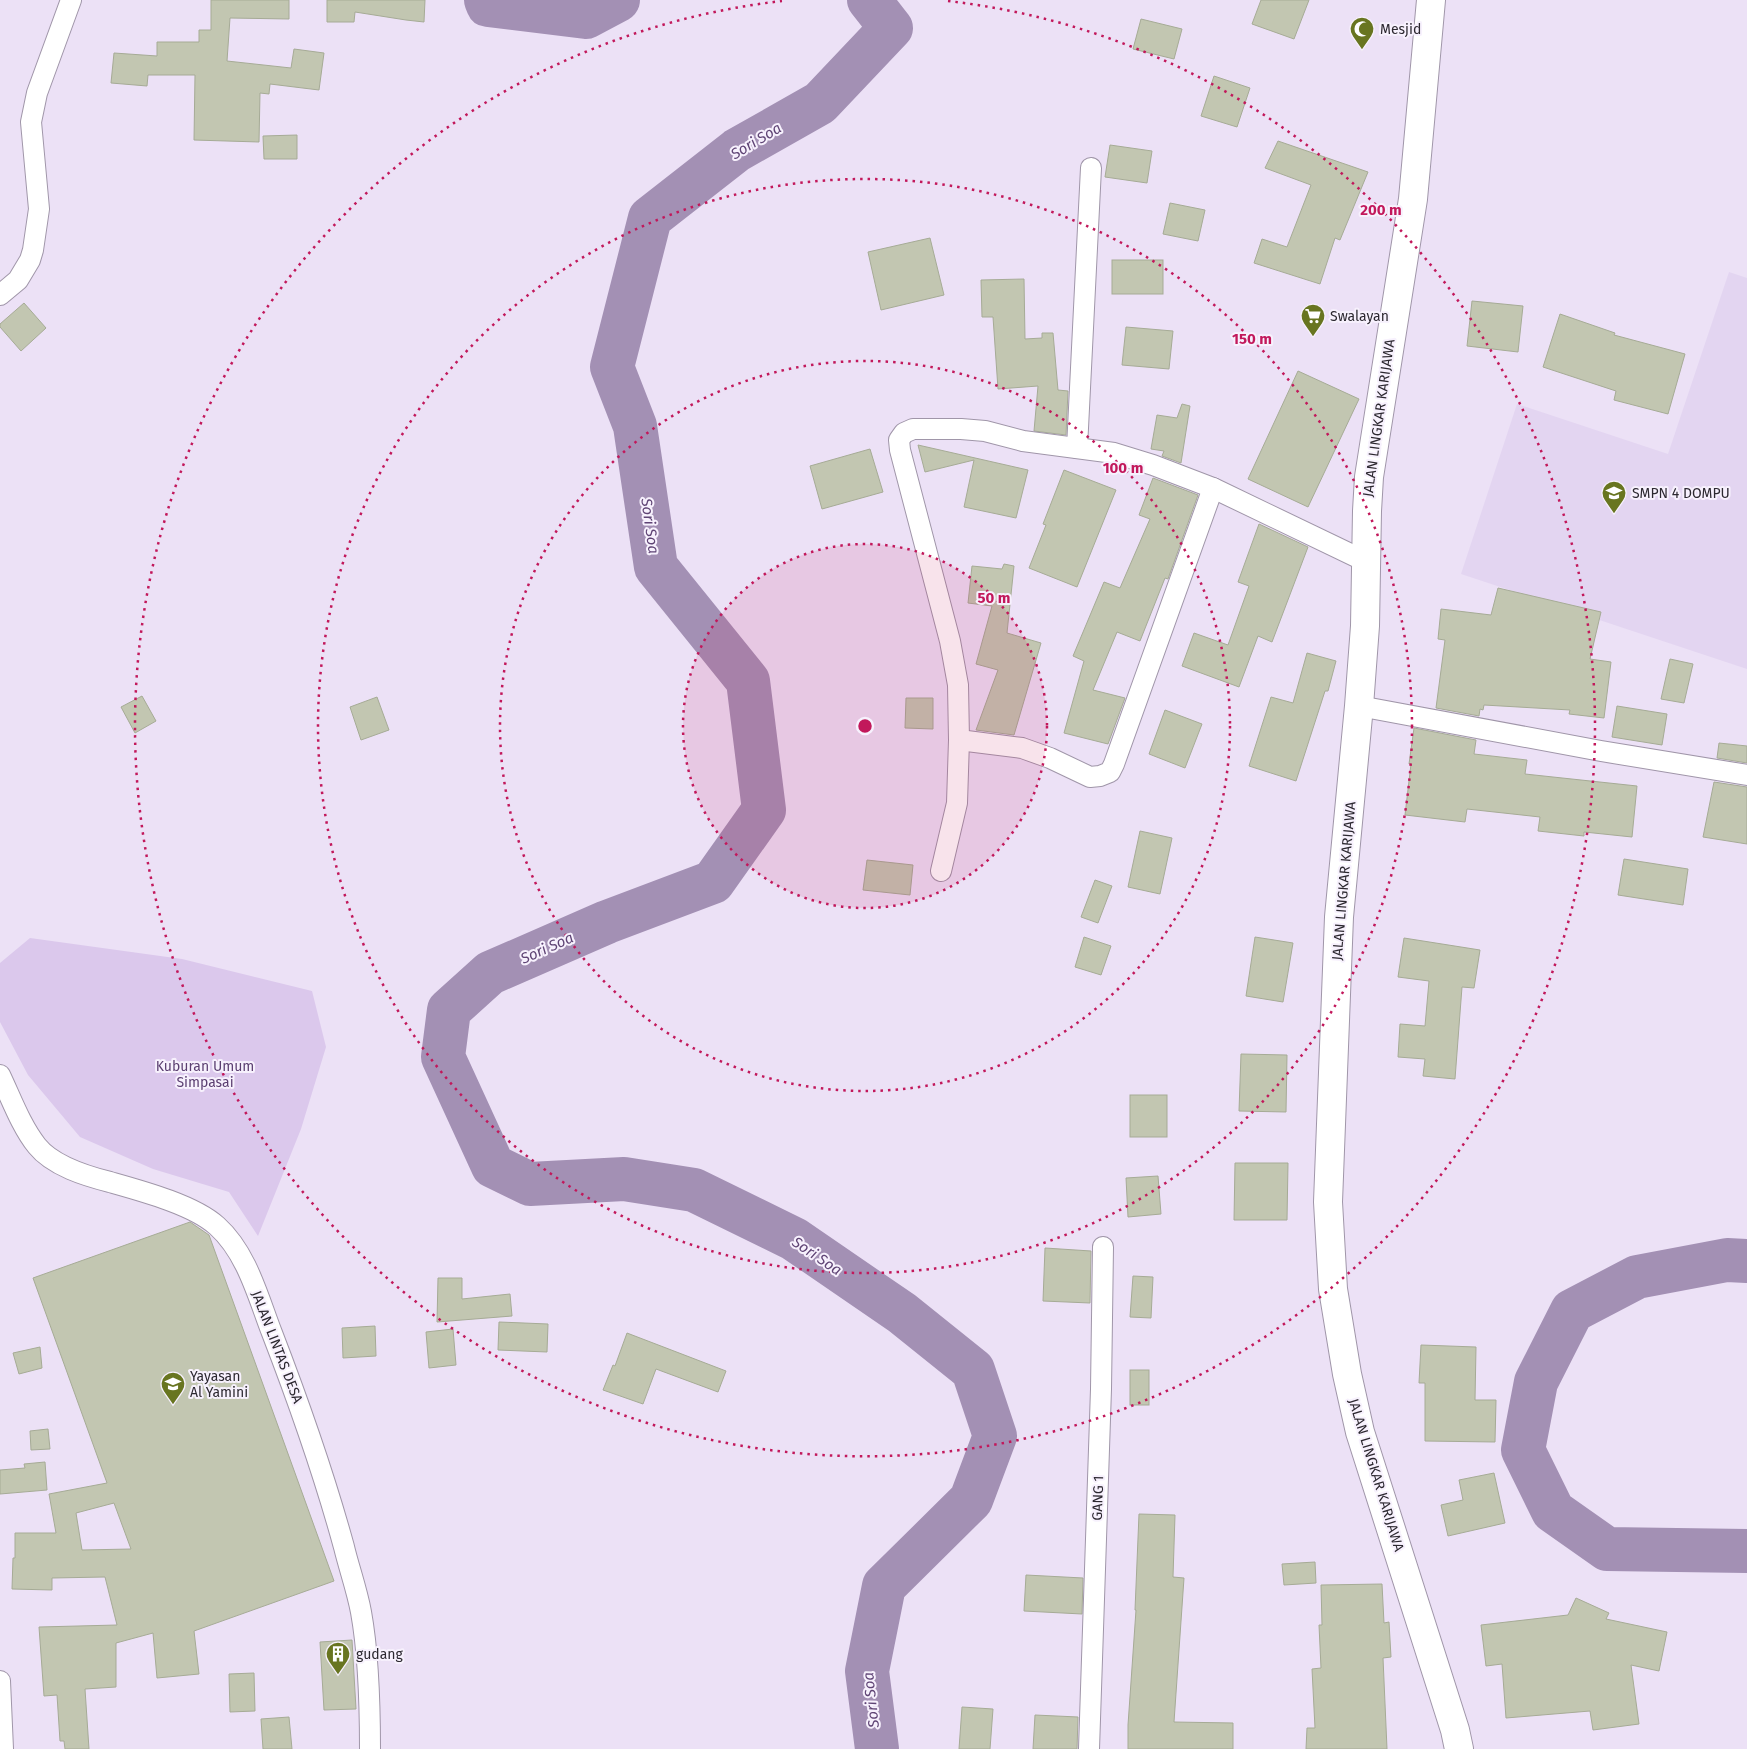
<svg xmlns="http://www.w3.org/2000/svg" width="1747" height="1749" viewBox="0 0 1747 1749" font-family="'Fira Sans',sans-serif">
	<style>
		.built { fill: #e3d5f1 }
		.green { fill: #dbc8ec }
		.lines { fill: none; stroke-linecap: round; stroke-linejoin: round }
		.river { stroke: #a390b4; stroke-width: 44 }
		.building { fill: #c2c6b1; stroke: #a6ab96; fill-rule: evenodd }
		.minor-casing { stroke: #a096a9; stroke-width: 22 }
		.secondary-casing { stroke: #a096a9; stroke-width: 30 }
		.minor { stroke: #fff; stroke-width: 20 }
		.secondary { stroke: #fff; stroke-width: 28 }
		.ring { fill: none; stroke: #c2185b; stroke-width: 2.5; stroke-dasharray: 2.5 5 }
		.labels { text-anchor: middle; dominant-baseline: central; stroke-width: 4; stroke-linejoin: round; paint-order: stroke }
		.poi-label { font-size: 14px; fill: #2c2830; stroke: #f7f1fd; text-anchor: start }
		.street-label { font-size: 14px; fill: #2c2830; stroke: #f7f1fd }
		.park-label { font-size: 14px; fill: #5b3f71; stroke: #f7f1fd }
		.water-label { font-size: 15px; font-style: italic; fill: #5f4475; stroke: #f7f1fd }
		.centre { fill: #c2185b; stroke: #f7f1fd; stroke-width: 2.5 }
		.ring-label { font-size: 15px; text-anchor: middle; font-weight: bold; fill: #c2185b; stroke: #f7f1fd; stroke-width: 4; stroke-linejoin: round; paint-order: stroke }
	</style>
	<rect width="100%" height="100%" fill="#ece1f6"/>
	<path class="built" d="M 1729,272 L 1747,278 L 1747,669 L 1461,574 L 1517,404 L 1668,454 Z"/>
	<path class="green" d="M 30,938 L 182,959 L 312,991 L 326,1047 L 301,1129 L 258,1236 L 229,1192 L 153,1169 L 80,1137 L 28,1075 L 0,1022 L 0,963 Z"/>
	<g class="lines">
		<g class="river">
			<path d="M 486,0 L 488,5 L 586,17 L 618,0"/>
			<path d="M 869,0 L 891,28 L 820,103 L 737,150 L 650,218 L 612,367 L 635,426 L 656,567 L 748,681 L 764,810 L 713,882 L 607,922 L 490,973 L 449,1010 L 443,1057 L 493,1166 L 530,1184 L 624,1179 L 694,1190 L 794,1239 L 902,1313 L 973,1370 L 995,1436 L 971,1500 L 884,1586 L 867,1671 L 877,1749"/>
			<path d="M 1747,1261 L 1727,1260 L 1637,1277 L 1572,1311 L 1536,1382 L 1523,1450 L 1553,1511 L 1607,1549 L 1747,1551"/>
		</g>
	</g>
	<g class="building">
		<path d="M 211,0 L 289,0 L 289,19 L 230,18 L 227,61 L 291,68 L 294,49 L 324,53 L 319,90 L 270,84 L 269,94 L 260,93 L 259,142 L 194,140 L 195,75 L 148,75 L 147,86 L 111,83 L 114,53 L 157,56 L 157,42 L 199,42 L 199,30 L 211,30 Z"/>
		<path d="M 327,0 L 425,0 L 424,22 L 406,20 L 355,12 L 354,22 L 327,22 Z"/>
		<path d="M 1261,0 L 1309,0 L 1294,39 L 1252,24 Z"/>
		<path d="M 1141,19 L 1182,29 L 1174,59 L 1133,49 Z"/>
		<path d="M 1214,76 L 1250,88 L 1237,127 L 1201,116 Z"/>
		<path d="M 297,135 L 297,159 L 264,159 L 263,136 Z"/>
		<path d="M 1278,141 L 1368,172 L 1340,240 L 1335,238 L 1320,284 L 1254,263 L 1262,239 L 1287,247 L 1311,185 L 1265,168 Z"/>
		<path d="M 1110,145 L 1152,151 L 1147,183 L 1105,177 Z"/>
		<path d="M 1170,203 L 1205,210 L 1198,241 L 1163,234 Z"/>
		<path d="M 930,238 L 944,295 L 881,310 L 868,252 Z"/>
		<rect x="1112" y="260" width="51" height="34"/>
		<path d="M 1024,279 L 1025,339 L 1042,338 L 1042,333 L 1053,333 L 1058,390 L 1068,391 L 1066,435 L 1034,431 L 1038,386 L 998,389 L 993,317 L 982,317 L 981,280 Z"/>
		<path d="M 1472,301 L 1523,306 L 1518,352 L 1467,346 Z"/>
		<path d="M 24,303 L 46,328 L 21,351 L 0,327 L 0,324 Z"/>
		<path d="M 1560,314 L 1615,333 L 1614,335 L 1685,354 L 1668,414 L 1614,400 L 1616,391 L 1543,367 Z"/>
		<path d="M 1126,327 L 1173,331 L 1169,369 L 1122,365 Z"/>
		<path d="M 1298,371 L 1359,399 L 1308,507 L 1248,479 Z"/>
		<path d="M 1182,404 L 1190,406 L 1181,463 L 1162,456 L 1164,451 L 1151,449 L 1157,415 L 1177,418 Z"/>
		<path d="M 918,445 L 1028,470 L 1016,518 L 964,507 L 974,460 L 925,472 Z"/>
		<path d="M 870,449 L 883,492 L 822,509 L 810,466 Z"/>
		<path d="M 1064,470 L 1116,490 L 1077,587 L 1029,568 L 1046,525 L 1043,524 Z"/>
		<path d="M 1153,478 L 1198,495 L 1168,579 L 1165,578 L 1140,641 L 1117,632 L 1093,690 L 1125,698 L 1108,744 L 1064,733 L 1084,661 L 1073,656 L 1104,582 L 1120,588 L 1150,519 L 1139,515 Z"/>
		<path d="M 1259,524 L 1308,547 L 1272,642 L 1258,636 L 1239,687 L 1182,666 L 1194,633 L 1228,645 L 1249,586 L 1238,582 Z"/>
		<path d="M 1004,564 L 1014,566 L 1007,633 L 1041,643 L 1014,735 L 976,730 L 998,670 L 976,664 L 992,606 L 968,603 L 972,566 L 1002,569 Z"/>
		<path d="M 1498,588 L 1601,612 L 1590,659 L 1611,662 L 1604,718 L 1569,714 L 1570,710 L 1484,705 L 1483,710 L 1480,709 L 1479,716 L 1436,708 L 1445,640 L 1438,639 L 1441,609 L 1491,615 Z"/>
		<path d="M 1307,653 L 1336,661 L 1328,691 L 1325,691 L 1296,781 L 1249,766 L 1271,697 L 1293,703 Z"/>
		<path d="M 1670,659 L 1693,664 L 1684,703 L 1661,699 Z"/>
		<path d="M 142,696 L 156,721 L 135,733 L 121,707 Z"/>
		<path d="M 377,697 L 389,730 L 361,740 L 350,707 Z"/>
		<path d="M 906,698 L 933,698 L 933,729 L 905,728 Z"/>
		<path d="M 1617,706 L 1667,714 L 1662,745 L 1612,737 Z"/>
		<path d="M 1165,710 L 1202,724 L 1185,768 L 1149,754 Z"/>
		<path d="M 1414,728 L 1476,740 L 1474,754 L 1527,760 L 1525,774 L 1637,786 L 1632,837 L 1584,832 L 1584,836 L 1538,831 L 1540,817 L 1467,809 L 1465,822 L 1405,815 L 1411,764 L 1409,764 Z"/>
		<path d="M 1719,743 L 1747,746 L 1747,763 L 1717,758 Z"/>
		<path d="M 1714,782 L 1747,787 L 1747,844 L 1703,837 Z"/>
		<path d="M 1140,831 L 1172,838 L 1160,894 L 1128,887 Z"/>
		<path d="M 1624,859 L 1688,869 L 1683,905 L 1618,895 Z"/>
		<path d="M 867,860 L 913,865 L 910,895 L 863,890 Z"/>
		<path d="M 1095,880 L 1112,886 L 1098,923 L 1081,917 Z"/>
		<path d="M 1084,937 L 1111,946 L 1101,975 L 1075,967 Z"/>
		<path d="M 1255,937 L 1293,943 L 1283,1002 L 1246,996 Z"/>
		<path d="M 1404,938 L 1480,950 L 1474,988 L 1462,987 L 1455,1079 L 1423,1076 L 1425,1059 L 1398,1057 L 1400,1024 L 1425,1026 L 1429,981 L 1398,977 Z"/>
		<path d="M 1241,1054 L 1287,1055 L 1286,1112 L 1239,1111 Z"/>
		<rect x="1130" y="1095" width="37" height="42"/>
		<path d="M 1235,1163 L 1288,1163 L 1287,1220 L 1234,1220 Z"/>
		<path d="M 1158,1176 L 1161,1214 L 1128,1217 L 1126,1178 Z"/>
		<path d="M 190,1222 L 209,1235 L 334,1581 L 194,1631 L 199,1674 L 157,1678 L 153,1633 L 116,1643 L 116,1687 L 85,1689 L 89,1749 L 65,1749 L 64,1741 L 60,1741 L 57,1695 L 44,1696 L 39,1627 L 117,1625 L 105,1577 L 52,1578 L 52,1590 L 12,1589 L 13,1558 L 15,1558 L 15,1533 L 56,1533 L 49,1494 L 107,1483 L 33,1278 ZM 114,1503 L 131,1549 L 82,1550 L 76,1513 Z"/>
		<path d="M 1045,1248 L 1091,1251 L 1090,1303 L 1043,1301 Z"/>
		<path d="M 1133,1276 L 1153,1277 L 1151,1318 L 1130,1317 Z"/>
		<path d="M 438,1278 L 462,1278 L 462,1299 L 510,1294 L 512,1316 L 437,1322 Z"/>
		<path d="M 499,1322 L 548,1324 L 547,1352 L 498,1350 Z"/>
		<path d="M 375,1326 L 376,1356 L 343,1358 L 342,1328 Z"/>
		<path d="M 453,1329 L 456,1365 L 429,1368 L 426,1332 Z"/>
		<path d="M 627,1333 L 726,1371 L 718,1392 L 656,1369 L 643,1404 L 603,1390 L 613,1365 L 615,1366 Z"/>
		<path d="M 1421,1345 L 1476,1347 L 1475,1400 L 1496,1400 L 1495,1442 L 1425,1441 L 1425,1383 L 1419,1383 Z"/>
		<path d="M 40,1347 L 42,1368 L 19,1374 L 13,1353 Z"/>
		<rect x="1130" y="1370" width="19" height="35"/>
		<path d="M 48,1429 L 50,1449 L 31,1450 L 30,1431 Z"/>
		<path d="M 45,1462 L 47,1490 L 0,1494 L 0,1470 L 25,1468 L 24,1464 Z"/>
		<path d="M 1494,1473 L 1505,1523 L 1448,1536 L 1441,1505 L 1463,1500 L 1459,1480 Z"/>
		<path d="M 1139,1514 L 1175,1515 L 1173,1577 L 1184,1578 L 1174,1722 L 1233,1723 L 1233,1749 L 1128,1749 L 1128,1725 L 1136,1610 L 1135,1610 Z"/>
		<path d="M 1315,1562 L 1316,1583 L 1284,1585 L 1282,1564 Z"/>
		<path d="M 1026,1575 L 1083,1578 L 1082,1614 L 1024,1611 Z"/>
		<path d="M 1382,1584 L 1384,1623 L 1389,1622 L 1391,1657 L 1383,1658 L 1387,1749 L 1306,1749 L 1307,1728 L 1315,1728 L 1312,1669 L 1321,1668 L 1319,1625 L 1322,1625 L 1321,1585 Z"/>
		<path d="M 1576,1598 L 1609,1613 L 1606,1619 L 1667,1632 L 1659,1671 L 1631,1665 L 1639,1724 L 1593,1730 L 1590,1711 L 1506,1718 L 1502,1664 L 1486,1666 L 1481,1625 L 1568,1615 Z"/>
		<path d="M 352,1640 L 356,1709 L 324,1710 L 320,1642 Z"/>
		<path d="M 254,1673 L 255,1711 L 230,1712 L 229,1674 Z"/>
		<path d="M 962,1707 L 993,1709 L 990,1749 L 959,1749 Z"/>
		<path d="M 1035,1715 L 1078,1717 L 1077,1749 L 1033,1749 Z"/>
		<path d="M 289,1717 L 292,1749 L 263,1749 L 261,1719 Z"/>
	</g>
	<g class="lines">
		<defs>
			<g id="minor">
				<path d="M 0,295 L 18,280 L 30,260 L 33,250 L 39,209 L 31,122 L 37,93 L 71,0"/>
				<path d="M 1077,448 L 1091,168"/>
				<path d="M 1359,706 L 1601,751 L 1747,775"/>
				<path d="M 959,740 L 1022,748 L 1050,758 L 1090,777 L 1100,776 L 1110,772 L 1114,764 L 1213,488"/>
				<path d="M 941,871 L 957,803 L 959,740 L 958,685 L 950,641 L 900,450 L 899,440 L 904,433 L 913,429 L 961,429 L 985,431 L 1023,441 L 1114,453 L 1153,465 L 1213,488 L 1367,562"/>
				<path d="M 0,1075 C 11,1098 21,1126 37,1146 C 53,1166 86,1176 110,1182 C 142,1191 194,1205 217,1226 C 247,1253 258,1297 272,1333 C 299,1403 324,1474 344,1547 C 349,1568 357,1590 361,1612 C 369,1656 370,1704 370,1749"/>
				<path d="M 0,1681 L 3,1749"/>
				<path d="M 1089,1749 L 1101,1389 L 1103,1247"/>
			</g>
			<path id="secondary" d="M 1431,0 L 1413,199 L 1369,477 L 1367,511 L 1365,626 L 1359,706 L 1339,917 L 1328,1202 L 1333,1289 L 1347,1374 L 1360,1432 L 1455,1730 L 1459,1749"/>
		</defs>
		<use href="#minor" class="minor-casing"/>
		<use href="#secondary" class="secondary-casing"/>
		<use href="#minor" class="minor"/>
		<use href="#secondary" class="secondary"/>
	</g>
	<circle cx="865" cy="726" r="182" fill="#c2185b" fill-opacity=".12"/>
	<g class="ring">
		<circle cx="865" cy="726" r="182"/>
		<circle cx="865" cy="726" r="365"/>
		<circle cx="865" cy="726" r="547"/>
		<path d="M948 1A730 730 0 1 1 782 1"/>
	</g>
	<defs>
		<symbol id="mosque-pin" viewBox="-11 -11 22 30"><path d="M0 17L-7.5 6A9.5 9.5 0 1 1 7.5 6Z" fill="#687520" stroke="#f7f1fd"/><path d="M3.5-4.9A6 6 0 1 0 3.5 4.9A5 5 0 1 1 3.5-4.9Z" fill="#fff"/></symbol>
		<symbol id="supermarket-pin" viewBox="-11 -11 22 30"><path d="M0 17L-7.5 6A9.5 9.5 0 1 1 7.5 6Z" fill="#687520" stroke="#f7f1fd"/><path d="M-6-5.5h2.5l.6 2H6L4.5 2H-2.5L-4.4-4H-6ZM-1.5 3.2a1.3 1.3 0 1 0 .1 0ZM3 3.2a1.3 1.3 0 1 0 .1 0Z" fill="#fff"/></symbol>
		<symbol id="school-pin" viewBox="-11 -11 22 30"><path d="M0 17L-7.5 6A9.5 9.5 0 1 1 7.5 6Z" fill="#687520" stroke="#f7f1fd"/><path d="M0-5L7-2L0 1L-7-2ZM-4 1L0 2.5L4 1V4Q0 6-4 4Z" fill="#fff"/></symbol>
		<symbol id="university-pin" viewBox="-11 -11 22 30"><path d="M0 17L-7.5 6A9.5 9.5 0 1 1 7.5 6Z" fill="#687520" stroke="#f7f1fd"/><path d="M0-5L7-2L0 1L-7-2ZM-4 1L0 2.5L4 1V4Q0 6-4 4Z" fill="#fff"/></symbol>
		<symbol id="building-pin" viewBox="-11 -11 22 30"><path d="M0 17L-7.5 6A9.5 9.5 0 1 1 7.5 6Z" fill="#687520" stroke="#f7f1fd"/><path d="M-4-6H4V6H1V3H-1V6H-4ZM-2.5-4.3h1.7v1.8h-1.7ZM.8-4.3h1.7v1.8H.8ZM-2.5-1h1.7V.8h-1.7ZM.8-1h1.7V.8H.8Z" fill="#fff"/></symbol>
	</defs>
	<g fill-rule="evenodd">
		<use href="#mosque-pin" x="1348" y="15" width="28" height="38"/>
		<use href="#supermarket-pin" x="1299" y="302" width="28" height="38"/>
		<use href="#school-pin" x="1600" y="479" width="28" height="38"/>
		<use href="#university-pin" x="159" y="1370" width="28" height="38"/>
		<use href="#building-pin" x="324" y="1640" width="28" height="38"/>
	</g>
	<g class="labels">
		<g class="poi-label">
			<text x="1380" y="29">Mesjid</text>
			<text x="1330" y="316">Swalayan</text>
			<text x="1632" y="493">SMPN 4 DOMPU</text>
			<text x="190" y="1376">Yayasan<tspan x="190" dy="16">Al Yamini</tspan></text>
			<text x="356" y="1654">gudang</text>
		</g>
		<g class="street-label">
			<text transform="translate(1379 418) rotate(-82)">JALAN LINGKAR KARIJAWA</text>
			<text transform="translate(1344 881) rotate(-85)">JALAN LINGKAR KARIJAWA</text>
			<text transform="translate(277 1347) rotate(69)">JALAN LINTAS DESA</text>
			<text transform="translate(1376 1475) rotate(73)">JALAN LINGKAR KARIJAWA</text>
			<text transform="translate(1098 1498) rotate(-88)">GANG 1</text>
		</g>
		<g class="park-label">
			<text x="205" y="1066">Kuburan Umum<tspan x="205" dy="16">Simpasai</tspan></text>
		</g>
		<g class="water-label">
			<text transform="translate(756 141) rotate(-31)">Sori Soa</text>
			<text transform="translate(650 526) rotate(82)">Sori Soa</text>
			<text transform="translate(547 948) rotate(-24)">Sori Soa</text>
			<text transform="translate(817 1256) rotate(34)">Sori Soa</text>
			<text transform="translate(871 1700) rotate(-96)">Sori Soa</text>
		</g>
	</g>
	<circle cx="865" cy="726" r="8" class="centre"/>
	<g class="ring-label">
		<text x="1381" y="215">200 m</text>
		<text x="1252" y="344">150 m</text>
		<text x="1123" y="473">100 m</text>
		<text x="994" y="603">50 m</text>
	</g>
</svg>
